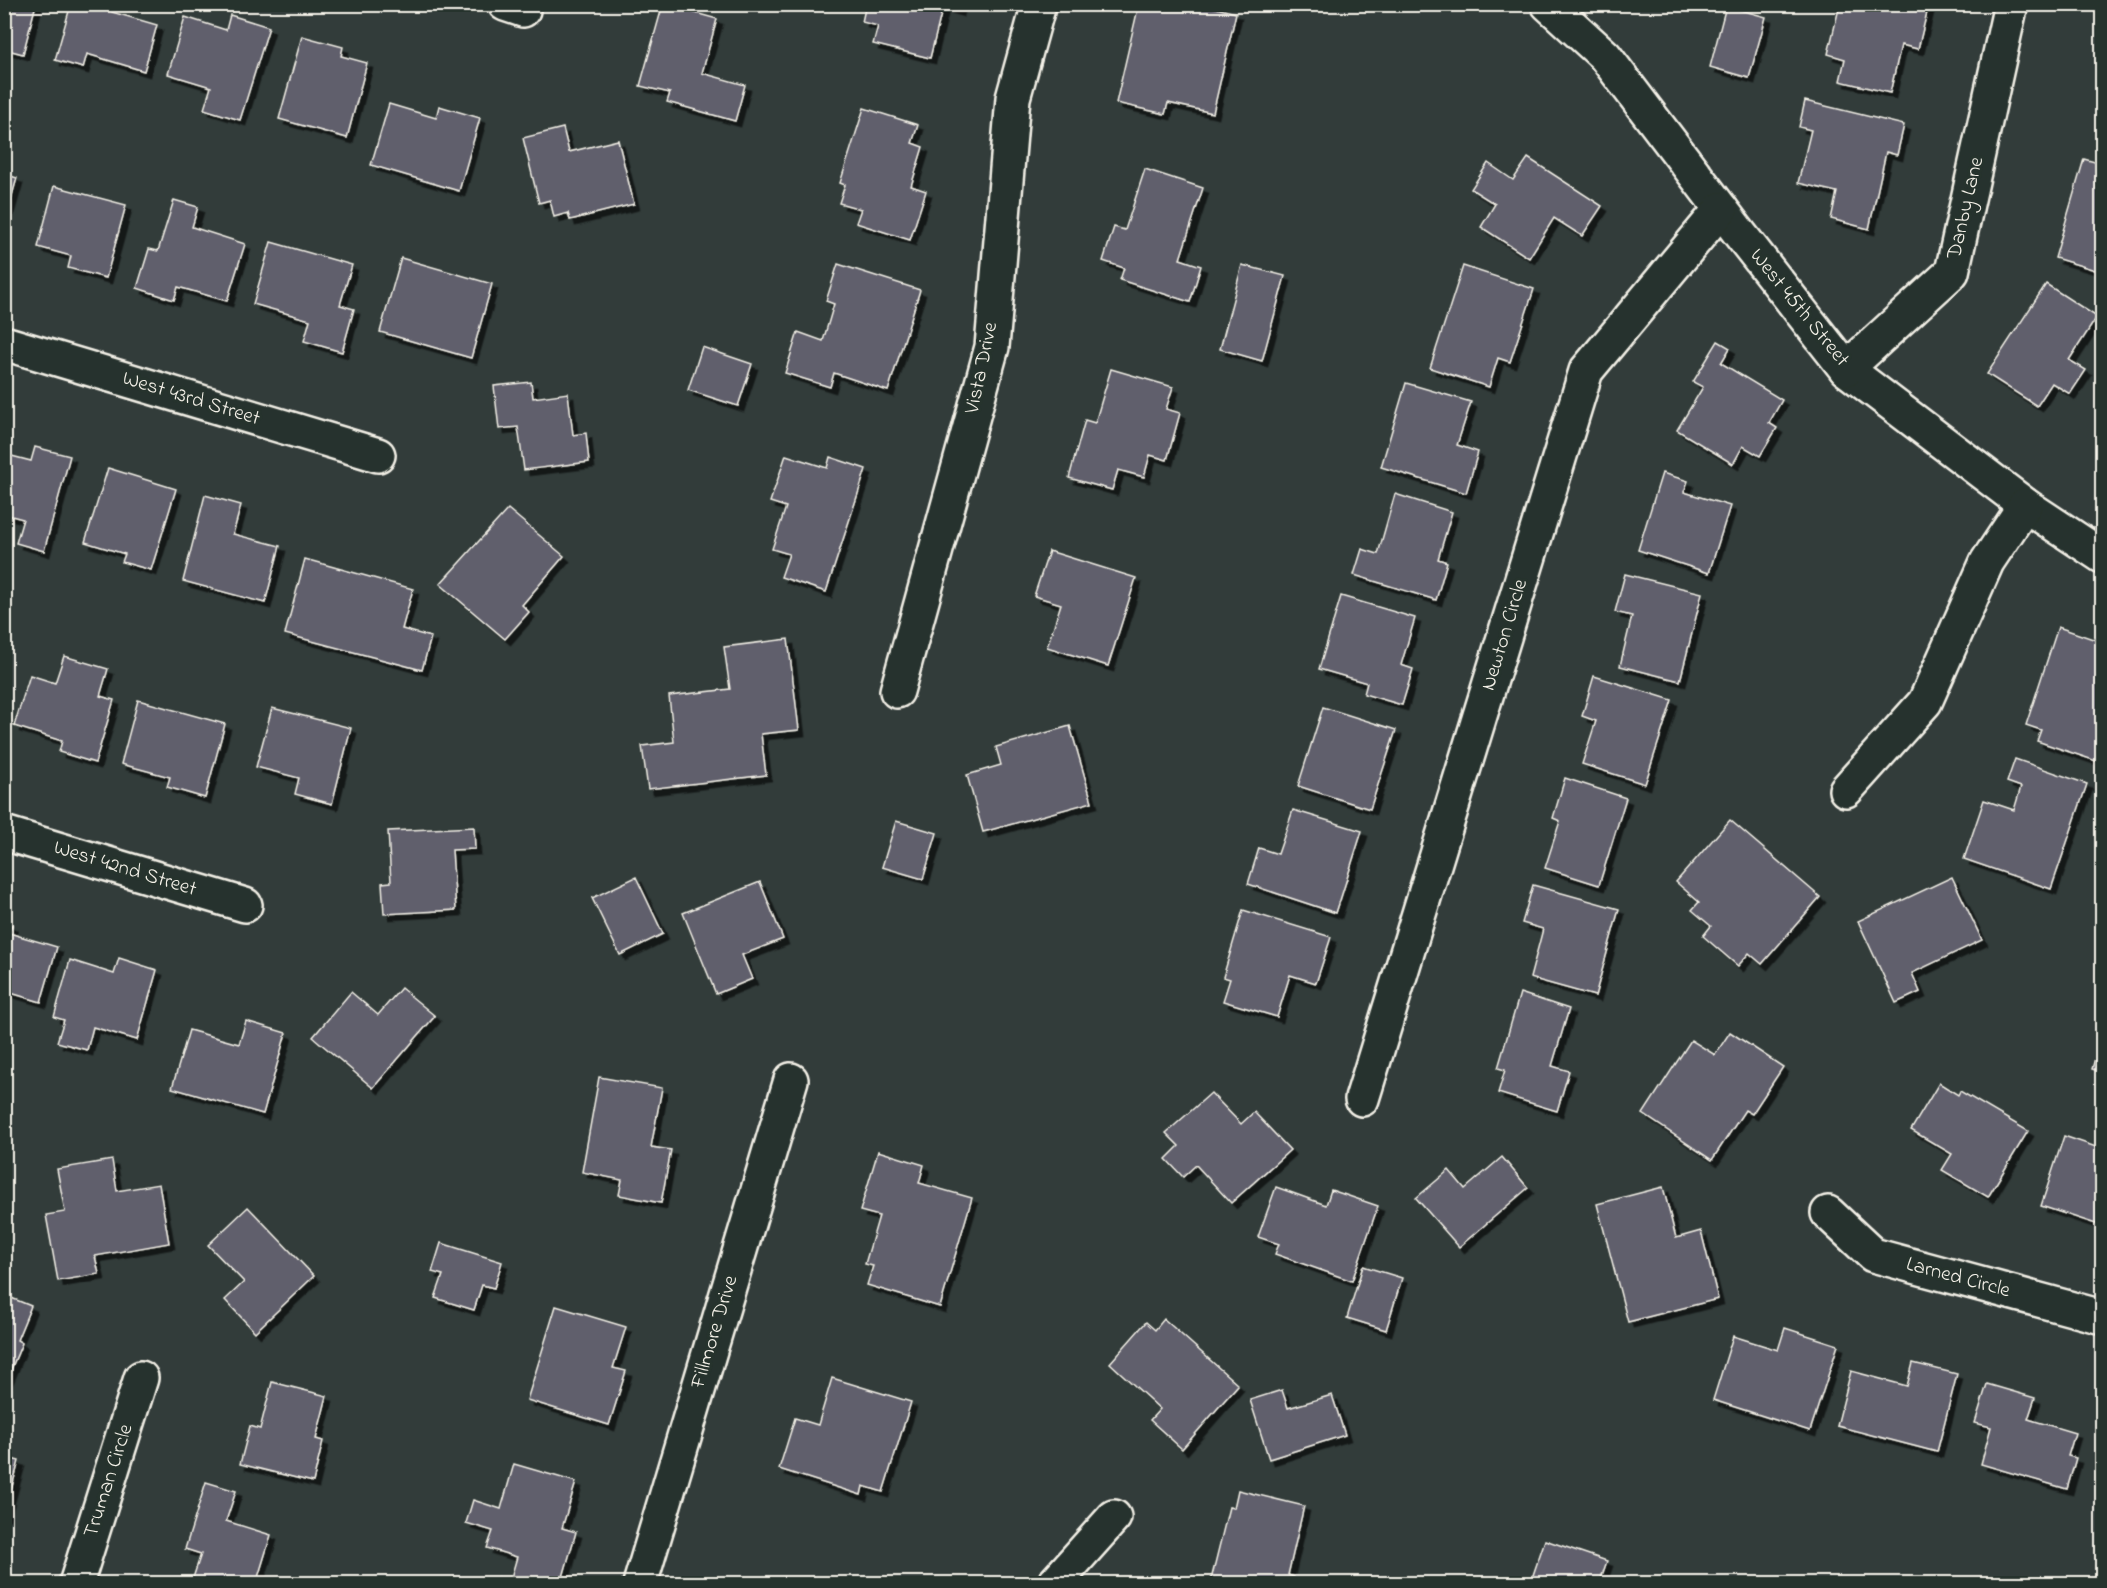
<svg xmlns="http://www.w3.org/2000/svg" width="2107" height="1588" viewBox="0 0 2107 1588" font-family="'Indie Flower',sans-serif">
	<style>
		.building { fill: #605f6c; stroke: #f4f1e8; stroke-width: 1.5; filter: url(#shadow) }
		.lines { fill: none; stroke-linecap: round; stroke-linejoin: round }
		.street-casing { stroke: #f4f1e8; stroke-width: 38 }
		.street { stroke: #26332d; stroke-width: 33 }
		.labels { text-anchor: middle; dominant-baseline: central; stroke-width: 6; stroke-linejoin: round; paint-order: stroke }
		.street-label { font-size: 21px; fill: #f4f1e8; stroke: #26332d }
	</style>
	<defs>
		<filter id="shadow"><feDropShadow dx="5.5" dy="5.5" stdDeviation="0" flood-color="#0009"/></filter>
	</defs>
	<rect width="100%" height="100%" fill="#323c3a"/>
	<filter id="ink" filterUnits="userSpaceOnUse"><feTurbulence type="fractalNoise" baseFrequency=".0167" numOctaves="2"/><feDisplacementMap in="SourceGraphic" scale="12" xChannelSelector="R" yChannelSelector="G"/><feConvolveMatrix kernelMatrix="1 2 1 2 8 2 1 2 1" color-interpolation-filters="sRGB"/></filter>
	<g filter="url(#ink)">
		<g class="building">
			<path d="M 4,4 L 36,4 L 23,54 L 4,49 Z"/>
			<path d="M 71,4 L 115,4 L 112,12 L 157,25 L 144,71 L 87,54 L 83,68 L 55,60 Z"/>
			<path d="M 663,4 L 717,19 L 702,73 L 745,85 L 735,121 L 667,102 L 670,93 L 640,86 Z"/>
			<path d="M 866,4 L 960,4 L 958,11 L 943,6 L 930,58 L 873,44 L 878,26 L 862,22 Z"/>
			<path d="M 1139,4 L 1200,4 L 1236,13 L 1213,113 L 1168,103 L 1165,114 L 1116,103 Z"/>
			<path d="M 1840,4 L 1929,4 L 1918,49 L 1901,45 L 1890,93 L 1840,81 L 1845,59 L 1828,54 Z"/>
			<path d="M 1726,6 L 1766,17 L 1749,78 L 1710,67 Z"/>
			<path d="M 230,15 L 269,27 L 240,120 L 204,109 L 211,87 L 168,74 L 185,17 L 226,30 Z"/>
			<path d="M 302,36 L 343,47 L 341,56 L 367,63 L 347,138 L 279,119 Z"/>
			<path d="M 2102,64 L 2102,96 L 2096,94 Z"/>
			<path d="M 1805,101 L 1904,125 L 1897,155 L 1886,152 L 1869,229 L 1831,219 L 1837,192 L 1798,183 L 1811,130 L 1799,127 Z"/>
			<path d="M 389,104 L 436,118 L 439,106 L 480,118 L 459,191 L 371,165 Z"/>
			<path d="M 864,108 L 918,125 L 912,143 L 923,147 L 911,186 L 926,191 L 910,240 L 856,223 L 861,209 L 839,203 L 845,185 L 840,183 Z"/>
			<path d="M 563,128 L 569,152 L 618,140 L 634,204 L 570,220 L 568,213 L 554,217 L 550,200 L 539,203 L 523,138 Z"/>
			<path d="M 1528,158 L 1602,206 L 1582,236 L 1554,218 L 1529,258 L 1481,227 L 1495,204 L 1471,189 L 1488,163 L 1513,180 Z"/>
			<path d="M 2084,159 L 2102,164 L 2102,272 L 2055,258 Z"/>
			<path d="M 1145,169 L 1203,188 L 1180,259 L 1201,266 L 1190,302 L 1120,280 L 1124,268 L 1103,261 L 1114,227 L 1125,230 Z"/>
			<path d="M 4,174 L 17,178 L 4,223 Z"/>
			<path d="M 54,186 L 126,205 L 106,278 L 68,268 L 71,256 L 38,247 Z"/>
			<path d="M 174,200 L 198,207 L 192,227 L 245,244 L 227,301 L 178,287 L 174,300 L 137,288 L 149,249 L 158,251 Z"/>
			<path d="M 271,242 L 352,265 L 340,305 L 354,309 L 342,352 L 304,341 L 310,320 L 253,304 Z"/>
			<path d="M 401,258 L 492,284 L 471,358 L 380,332 Z"/>
			<path d="M 838,264 L 920,290 L 888,391 L 834,373 L 830,387 L 785,373 L 798,332 L 823,341 L 834,304 L 826,301 Z"/>
			<path d="M 1242,265 L 1285,276 L 1262,361 L 1220,349 Z"/>
			<path d="M 1463,266 L 1534,289 L 1510,362 L 1498,358 L 1489,387 L 1430,368 Z"/>
			<path d="M 2046,284 L 2097,317 L 2069,360 L 2086,370 L 2070,394 L 2052,383 L 2037,406 L 1987,374 Z"/>
			<path d="M 1718,341 L 1730,348 L 1721,363 L 1782,400 L 1769,423 L 1777,428 L 1760,456 L 1743,446 L 1733,464 L 1677,430 L 1703,387 L 1693,382 Z"/>
			<path d="M 702,347 L 752,364 L 738,406 L 688,390 Z"/>
			<path d="M 2102,359 L 2102,382 L 2096,380 Z"/>
			<path d="M 1111,369 L 1173,387 L 1166,409 L 1180,413 L 1167,460 L 1150,455 L 1144,477 L 1118,470 L 1112,490 L 1069,478 L 1085,420 L 1095,423 Z"/>
			<path d="M 531,382 L 533,398 L 568,393 L 573,435 L 586,433 L 589,462 L 524,470 L 518,427 L 499,429 L 494,386 Z"/>
			<path d="M 1406,383 L 1471,402 L 1457,445 L 1478,452 L 1466,493 L 1381,467 Z"/>
			<path d="M 35,447 L 70,456 L 44,551 L 16,543 L 23,519 L 4,514 L 4,454 L 31,461 Z"/>
			<path d="M 786,455 L 827,468 L 830,457 L 866,469 L 826,592 L 781,577 L 789,554 L 772,549 L 786,507 L 770,502 Z"/>
			<path d="M 108,468 L 176,489 L 151,570 L 122,562 L 125,554 L 85,542 Z"/>
			<path d="M 1662,473 L 1688,481 L 1684,492 L 1730,506 L 1709,573 L 1638,550 Z"/>
			<path d="M 1395,494 L 1452,512 L 1438,559 L 1447,562 L 1436,600 L 1354,575 L 1362,549 L 1378,554 Z"/>
			<path d="M 205,495 L 241,505 L 233,534 L 280,546 L 265,603 L 183,581 Z"/>
			<path d="M 508,509 L 564,556 L 522,605 L 529,612 L 505,639 L 440,584 Z"/>
			<path d="M 1049,551 L 1136,578 L 1108,666 L 1047,647 L 1061,604 L 1034,596 Z"/>
			<path d="M 305,559 L 413,589 L 402,629 L 431,637 L 422,670 L 285,634 Z"/>
			<path d="M 1625,574 L 1702,593 L 1680,681 L 1620,666 L 1632,616 L 1615,612 Z"/>
			<path d="M 1341,596 L 1415,618 L 1401,665 L 1413,669 L 1402,705 L 1364,694 L 1367,683 L 1319,669 Z"/>
			<path d="M 2058,627 L 2102,642 L 2102,763 L 2037,741 L 2041,730 L 2026,725 Z"/>
			<path d="M 788,639 L 799,730 L 761,734 L 766,775 L 648,789 L 642,746 L 674,742 L 669,696 L 730,689 L 724,647 Z"/>
			<path d="M 64,656 L 108,669 L 100,696 L 114,700 L 95,763 L 59,752 L 62,741 L 14,726 L 30,675 L 55,683 Z"/>
			<path d="M 1594,676 L 1672,700 L 1645,784 L 1582,764 L 1596,721 L 1582,716 Z"/>
			<path d="M 138,700 L 225,724 L 205,798 L 167,787 L 170,777 L 121,764 Z"/>
			<path d="M 1323,707 L 1396,730 L 1370,809 L 1298,786 Z"/>
			<path d="M 272,708 L 351,728 L 332,804 L 295,794 L 299,778 L 256,767 Z"/>
			<path d="M 1070,726 L 1092,802 L 983,832 L 967,775 L 1001,765 L 996,747 Z"/>
			<path d="M 2015,759 L 2087,784 L 2051,889 L 1964,859 L 1984,800 L 2014,810 L 2021,787 L 2007,782 Z"/>
			<path d="M 1565,778 L 1626,798 L 1599,885 L 1545,868 L 1560,821 L 1553,818 Z"/>
			<path d="M 1293,810 L 1362,831 L 1336,913 L 1248,884 L 1259,848 L 1278,854 Z"/>
			<path d="M 1730,820 L 1820,897 L 1762,964 L 1749,953 L 1738,966 L 1703,936 L 1711,926 L 1692,910 L 1699,902 L 1676,882 Z"/>
			<path d="M 896,821 L 937,833 L 923,879 L 882,867 Z"/>
			<path d="M 474,827 L 475,849 L 452,850 L 456,910 L 384,914 L 382,883 L 391,882 L 388,831 Z"/>
			<path d="M 636,877 L 663,934 L 620,955 L 592,898 Z"/>
			<path d="M 1952,877 L 1982,940 L 1912,973 L 1920,992 L 1896,1003 L 1858,921 Z"/>
			<path d="M 760,882 L 783,939 L 742,955 L 752,979 L 716,994 L 683,913 Z"/>
			<path d="M 1533,885 L 1619,909 L 1595,996 L 1530,978 L 1543,929 L 1522,923 Z"/>
			<path d="M 1243,910 L 1331,937 L 1316,983 L 1290,975 L 1277,1017 L 1223,1001 L 1230,979 L 1223,977 Z"/>
			<path d="M 4,923 L 12,925 L 9,933 L 57,947 L 41,1002 L 4,991 Z"/>
			<path d="M 119,958 L 157,970 L 137,1040 L 93,1027 L 87,1050 L 57,1042 L 64,1020 L 54,1017 L 70,960 L 114,974 Z"/>
			<path d="M 401,988 L 435,1016 L 373,1088 L 313,1037 L 351,992 L 378,1015 Z"/>
			<path d="M 1520,993 L 1569,1009 L 1552,1066 L 1569,1071 L 1557,1111 L 1498,1093 L 1505,1070 L 1498,1068 Z"/>
			<path d="M 246,1021 L 286,1033 L 263,1114 L 172,1088 L 189,1030 L 239,1044 Z"/>
			<path d="M 1730,1032 L 1783,1067 L 1752,1114 L 1745,1110 L 1712,1160 L 1643,1114 L 1691,1040 L 1715,1055 Z"/>
			<path d="M 2102,1034 L 2102,1072 L 2092,1069 Z"/>
			<path d="M 599,1077 L 662,1088 L 651,1147 L 671,1150 L 661,1203 L 619,1195 L 622,1180 L 582,1172 Z"/>
			<path d="M 1939,1083 L 1958,1095 L 1960,1091 L 2028,1131 L 1988,1197 L 1942,1170 L 1952,1154 L 1911,1130 Z"/>
			<path d="M 1211,1093 L 1241,1124 L 1254,1112 L 1290,1150 L 1231,1203 L 1196,1165 L 1183,1177 L 1166,1159 L 1179,1146 L 1166,1133 Z"/>
			<path d="M 2064,1136 L 2102,1149 L 2102,1226 L 2041,1206 Z"/>
			<path d="M 878,1151 L 924,1165 L 919,1183 L 972,1198 L 940,1307 L 867,1285 L 873,1266 L 865,1264 L 879,1216 L 860,1211 Z"/>
			<path d="M 1502,1157 L 1528,1188 L 1459,1247 L 1416,1198 L 1449,1170 L 1465,1189 Z"/>
			<path d="M 112,1160 L 117,1191 L 159,1184 L 169,1243 L 95,1256 L 99,1274 L 58,1281 L 46,1215 L 65,1212 L 57,1169 Z"/>
			<path d="M 1276,1187 L 1326,1205 L 1331,1190 L 1378,1206 L 1352,1281 L 1275,1254 L 1279,1244 L 1258,1237 Z"/>
			<path d="M 1663,1187 L 1676,1238 L 1701,1231 L 1718,1299 L 1628,1322 L 1597,1204 Z"/>
			<path d="M 248,1207 L 314,1276 L 255,1332 L 225,1300 L 244,1282 L 208,1245 Z"/>
			<path d="M 441,1243 L 502,1262 L 494,1288 L 482,1285 L 474,1310 L 435,1298 L 443,1275 L 432,1272 Z"/>
			<path d="M 1363,1266 L 1402,1278 L 1386,1330 L 1347,1318 Z"/>
			<path d="M 4,1295 L 31,1306 L 17,1340 L 22,1343 L 4,1386 Z"/>
			<path d="M 556,1306 L 626,1327 L 613,1368 L 626,1371 L 609,1425 L 527,1400 Z"/>
			<path d="M 1164,1319 L 1238,1385 L 1182,1449 L 1150,1420 L 1160,1409 L 1110,1363 L 1146,1322 L 1155,1330 Z"/>
			<path d="M 1785,1328 L 1838,1345 L 1810,1431 L 1713,1400 L 1733,1336 L 1778,1350 Z"/>
			<path d="M 1913,1363 L 1957,1374 L 1937,1452 L 1837,1426 L 1851,1371 L 1907,1386 Z"/>
			<path d="M 832,1378 L 911,1402 L 883,1492 L 863,1486 L 861,1495 L 779,1469 L 795,1418 L 818,1425 Z"/>
			<path d="M 272,1382 L 327,1396 L 316,1439 L 323,1441 L 313,1482 L 240,1464 L 250,1426 L 260,1429 Z"/>
			<path d="M 1987,1384 L 2035,1398 L 2028,1419 L 2075,1433 L 2068,1456 L 2076,1458 L 2067,1489 L 1981,1464 L 1991,1427 L 1975,1423 Z"/>
			<path d="M 1282,1390 L 1288,1408 L 1332,1395 L 1345,1435 L 1269,1459 L 1250,1400 Z"/>
			<path d="M 4,1457 L 19,1461 L 4,1515 Z"/>
			<path d="M 514,1464 L 576,1482 L 562,1528 L 576,1532 L 561,1584 L 496,1584 L 498,1577 L 510,1581 L 517,1557 L 487,1548 L 493,1531 L 466,1523 L 473,1500 L 501,1509 Z"/>
			<path d="M 206,1482 L 236,1491 L 226,1521 L 271,1535 L 256,1584 L 191,1584 L 201,1554 L 185,1549 Z"/>
			<path d="M 1238,1490 L 1304,1506 L 1288,1575 L 1294,1577 L 1293,1584 L 1210,1584 L 1229,1507 L 1234,1508 Z"/>
			<path d="M 1545,1540 L 1607,1561 L 1599,1584 L 1530,1584 Z"/>
		</g>
		<g class="lines">
			<defs>
				<g id="street">
					<path d="M 505,4 L 523,10"/>
					<path d="M 1548,4 L 1605,56 L 1740,234 L 1846,369 L 2025,505 L 2102,556"/>
					<path d="M 4,343 L 378,455"/>
					<path d="M 1846,369 L 1952,272 L 2011,4"/>
					<path d="M 897,691 L 992,347 L 1013,98 L 1039,4"/>
					<path d="M 1846,790 L 1925,702 L 1987,562 L 2025,505"/>
					<path d="M 4,833 L 245,905"/>
					<path d="M 1362,1099 L 1586,371 L 1721,209"/>
					<path d="M 1828,1213 L 1873,1255 L 2102,1317"/>
					<path d="M 76,1584 L 141,1378"/>
					<path d="M 640,1584 L 791,1080"/>
					<path d="M 1054,1584 L 1114,1517"/>
				</g>
			</defs>
			<use href="#street" class="street-casing"/>
			<use href="#street" class="street"/>
		</g>
	</g>
	<g class="labels">
		<g class="street-label">
			<text transform="translate(1966 208) rotate(-77)">Danby Lane</text>
			<text transform="translate(1799 308) rotate(51)">West 45th Street</text>
			<text transform="translate(982 368) rotate(-78)">Vista Drive</text>
			<text transform="translate(191 399) rotate(17)">West 43rd Street</text>
			<text transform="translate(1505 635) rotate(-73)">Newton Circle</text>
			<text transform="translate(125 869) rotate(17)">West 42nd Street</text>
			<text transform="translate(1958 1278) rotate(15)">Larned Circle</text>
			<text transform="translate(715 1332) rotate(-73)">Fillmore Drive</text>
			<text transform="translate(109 1481) rotate(-72)">Truman Circle</text>
		</g>
	</g>
	<rect width="2107" height="1588" fill="none" stroke="#26332d" stroke-width="24"/>
	<rect x="12" y="12" width="2083" height="1564" fill="none" stroke="#f4f1e8" stroke-width="2" filter="url(#ink)"/>
</svg>
